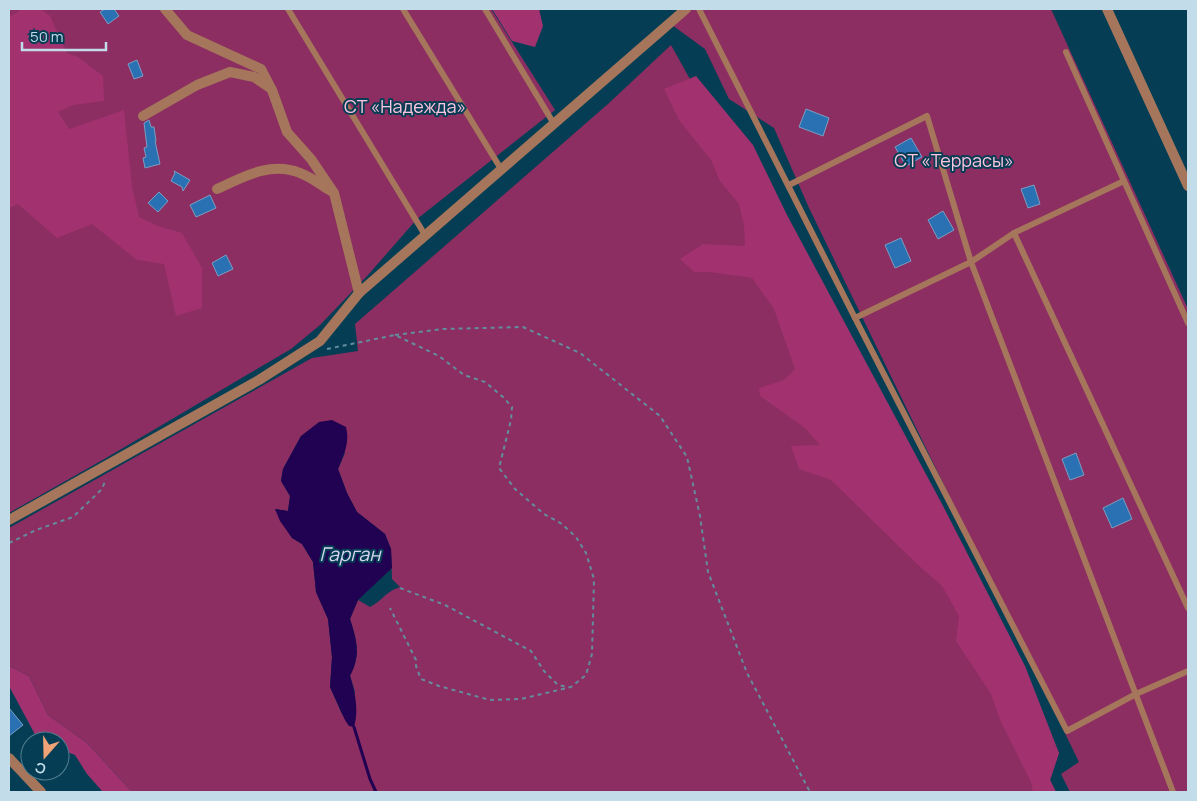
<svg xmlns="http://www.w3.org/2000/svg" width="1197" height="801" viewBox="0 0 1197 801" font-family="Manrope,sans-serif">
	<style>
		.green { fill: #8c2e61; fill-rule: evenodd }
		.forest { fill: #a1326f }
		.water { fill: #210151 }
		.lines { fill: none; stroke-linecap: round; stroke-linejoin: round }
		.stream { stroke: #210151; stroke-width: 3 }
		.building { fill: #2a71b3; stroke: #7b9dc1 }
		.path { stroke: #638d9e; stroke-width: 2; stroke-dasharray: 4 4; stroke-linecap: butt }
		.service { stroke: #a5765b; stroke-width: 6 }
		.minor { stroke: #a5765b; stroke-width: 10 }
		.labels { text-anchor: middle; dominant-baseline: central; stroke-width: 4; stroke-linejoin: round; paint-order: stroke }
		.park-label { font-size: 18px; fill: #ffc4de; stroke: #053e54 }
		.water-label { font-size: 19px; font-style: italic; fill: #d8d5f0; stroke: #053e54 }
	</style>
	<rect width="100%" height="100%" fill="#053e54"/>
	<g class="green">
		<path d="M 9,9 L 491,9 L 555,110 L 417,219 L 368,275 L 320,325 L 291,349 L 106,458 L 9,513 Z"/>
		<path d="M 690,9 L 1051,9 L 1188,309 L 1188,792 L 1070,792 L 1061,774 L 1079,762 L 809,208 L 774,128 L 729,99 L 705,49 L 672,25 Z"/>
		<path d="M 671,45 L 991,621 L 1059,753 L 1050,780 L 1056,792 L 132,792 L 87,743 L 48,715 L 29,676 L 9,666 L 9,528 L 312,358 L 358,351 L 355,324 L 608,104 ZM 301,436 L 345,453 L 338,469 L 347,493 L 357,512 L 385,534 L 391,549 L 392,579 L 400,587 C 385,592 383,600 370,607 L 358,600 L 350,619 C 357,640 361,656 350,675 L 355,692 L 349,726 L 341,712 L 330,687 L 332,657 L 328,619 L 316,592 L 313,562 L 302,544 L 292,538 L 275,509 L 288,511 L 290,496 L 281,481 L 283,469 Z"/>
	</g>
	<g class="forest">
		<path d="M 22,9 L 41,9 L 50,16 L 67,53 L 78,57 L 103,76 L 104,101 L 73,105 L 58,112 L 69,129 L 124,110 L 132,186 L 139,217 L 158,226 L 182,233 L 202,268 L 202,308 L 176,316 L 164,264 L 137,260 L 92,224 L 57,238 L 18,204 L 9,208 L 9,17 Z"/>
		<path d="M 492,9 L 539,9 L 543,26 L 535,47 L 512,41 Z"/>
		<path d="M 696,76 L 753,145 L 787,215 L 942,504 L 1025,666 L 1059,753 L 1050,780 L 1056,792 L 1033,792 L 1031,782 L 1001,722 L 991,694 L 956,641 L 959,616 L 942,586 L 917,564 L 831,480 L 799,469 L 791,446 L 820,445 L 805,428 L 760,396 L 759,388 L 784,380 L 795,369 L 774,309 L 752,278 L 710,272 L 694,272 L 680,259 L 703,244 L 745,246 L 744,226 L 739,204 L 720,181 L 711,160 L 679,120 L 664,89 Z"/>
		<path d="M 9,666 L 29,676 L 48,715 L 87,743 L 132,792 L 103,792 L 87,774 L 75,755 L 60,749 L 60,741 L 38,740 L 9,686 Z"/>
	</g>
	<path class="water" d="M 332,420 L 346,427 C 350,442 344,455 338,469 L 347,493 L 357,512 L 385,534 L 391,549 L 392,568 L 358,600 L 350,619 C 357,641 361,655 350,676 C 355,692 359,710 354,727 L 349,726 L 345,720 L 330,687 L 332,657 L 328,619 L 316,592 L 313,562 L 302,544 L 292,538 L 280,521 L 275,509 L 288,511 L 290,496 L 281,481 L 283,469 L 301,436 L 319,422 Z"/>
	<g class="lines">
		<path class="stream" d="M 354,727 L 370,779 L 376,792"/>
	</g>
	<g class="building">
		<path d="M 105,9 L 114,9 L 119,16 L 108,24 L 100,12 Z"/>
		<path d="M 137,60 L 143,76 L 134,79 L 128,64 Z"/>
		<path d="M 806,109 L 829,118 L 823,136 L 799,127 Z"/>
		<path d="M 149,120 L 151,127 L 154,127 L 156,141 L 155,141 L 160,164 L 145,168 L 143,158 L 146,157 L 144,148 L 147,147 L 144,123 Z"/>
		<path d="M 911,138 L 922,157 L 906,166 L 895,147 Z"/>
		<path d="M 174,171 L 190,180 L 183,191 L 182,187 L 171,181 L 175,173 Z"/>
		<path d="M 1034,185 L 1040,204 L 1028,208 L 1021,189 Z"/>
		<path d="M 159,192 L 168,201 L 158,212 L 148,203 Z"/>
		<path d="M 210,195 L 216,208 L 196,217 L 190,205 Z"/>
		<path d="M 943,211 L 954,230 L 938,239 L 928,220 Z"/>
		<path d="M 901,238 L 911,261 L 895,268 L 885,245 Z"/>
		<path d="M 226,255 L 233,269 L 218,276 L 212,263 Z"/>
		<path d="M 1076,453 L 1084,475 L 1070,480 L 1062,459 Z"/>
		<path d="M 1123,498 L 1132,519 L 1112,528 L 1103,508 Z"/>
		<path d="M 9,708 L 23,725 L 9,736 Z"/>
	</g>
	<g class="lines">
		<g class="path">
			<path d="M 395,335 L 443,329 L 523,327 L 580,353 L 660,416 L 687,457 L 700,516 L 708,572 L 747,673 L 810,792"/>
			<path d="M 327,349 L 395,335 L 439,356 L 464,375 L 485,382 L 503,397 L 512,407 L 511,420 L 499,468 L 515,489 L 544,514 L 562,524 L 576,537 L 586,553 L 594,579 L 592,654 L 586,675 L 571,687 L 521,699 L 490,700 L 439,686 L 421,679 L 416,666 L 416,660 L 390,608"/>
			<path d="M 9,543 L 36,530 L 73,517 L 102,489 L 106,479"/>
			<path d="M 400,588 L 445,605 L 531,651 L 544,671 L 558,685 L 569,687"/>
		</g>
		<g class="service">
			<path d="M 288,9 L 425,235"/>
			<path d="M 403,9 L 501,169"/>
			<path d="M 485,9 L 554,124"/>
			<path d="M 699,9 L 855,318 L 1067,731 L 1136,694 L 1188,671"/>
			<path d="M 1066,52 L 1188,323"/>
			<path d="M 789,185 L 927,116 L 971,262 L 1173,792"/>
			<path d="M 1014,233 L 1188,608"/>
			<path d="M 855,318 L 971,262 L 1014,233 L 1124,181"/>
		</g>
		<g class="minor">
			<path d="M 165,9 L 187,35 L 261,69 L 272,90 L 287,132 L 311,159 L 334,193 L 359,293"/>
			<path d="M 1107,9 L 1188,186"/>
			<path d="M 143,116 L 197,85 L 230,72 L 254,77 L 270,88"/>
			<path d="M 217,189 C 243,177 271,161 300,173 C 311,177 321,185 331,191"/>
			<path d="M 9,520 L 259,380 L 320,341 L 359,293 L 686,9"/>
			<path d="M 9,758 L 41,792"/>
		</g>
	</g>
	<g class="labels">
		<g class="park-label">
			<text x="405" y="106">СТ «Надежда»</text>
			<text x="954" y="160">СТ «Террасы»</text>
		</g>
		<g class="water-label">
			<text x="350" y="554">Гарган</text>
		</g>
	</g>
	<rect width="1197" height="801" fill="none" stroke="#c2dce9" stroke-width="20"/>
	<g transform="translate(45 756) rotate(200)"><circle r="24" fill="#053e54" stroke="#517d90"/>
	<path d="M0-4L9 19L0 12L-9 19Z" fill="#efa377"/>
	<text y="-8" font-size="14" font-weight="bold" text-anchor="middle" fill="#c2dce9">С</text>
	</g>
	<path d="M22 42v8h84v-8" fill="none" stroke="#c2dce9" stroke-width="2.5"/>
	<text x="30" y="42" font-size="15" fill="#c2dce9" stroke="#053e54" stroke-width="4" paint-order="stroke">50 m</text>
</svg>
